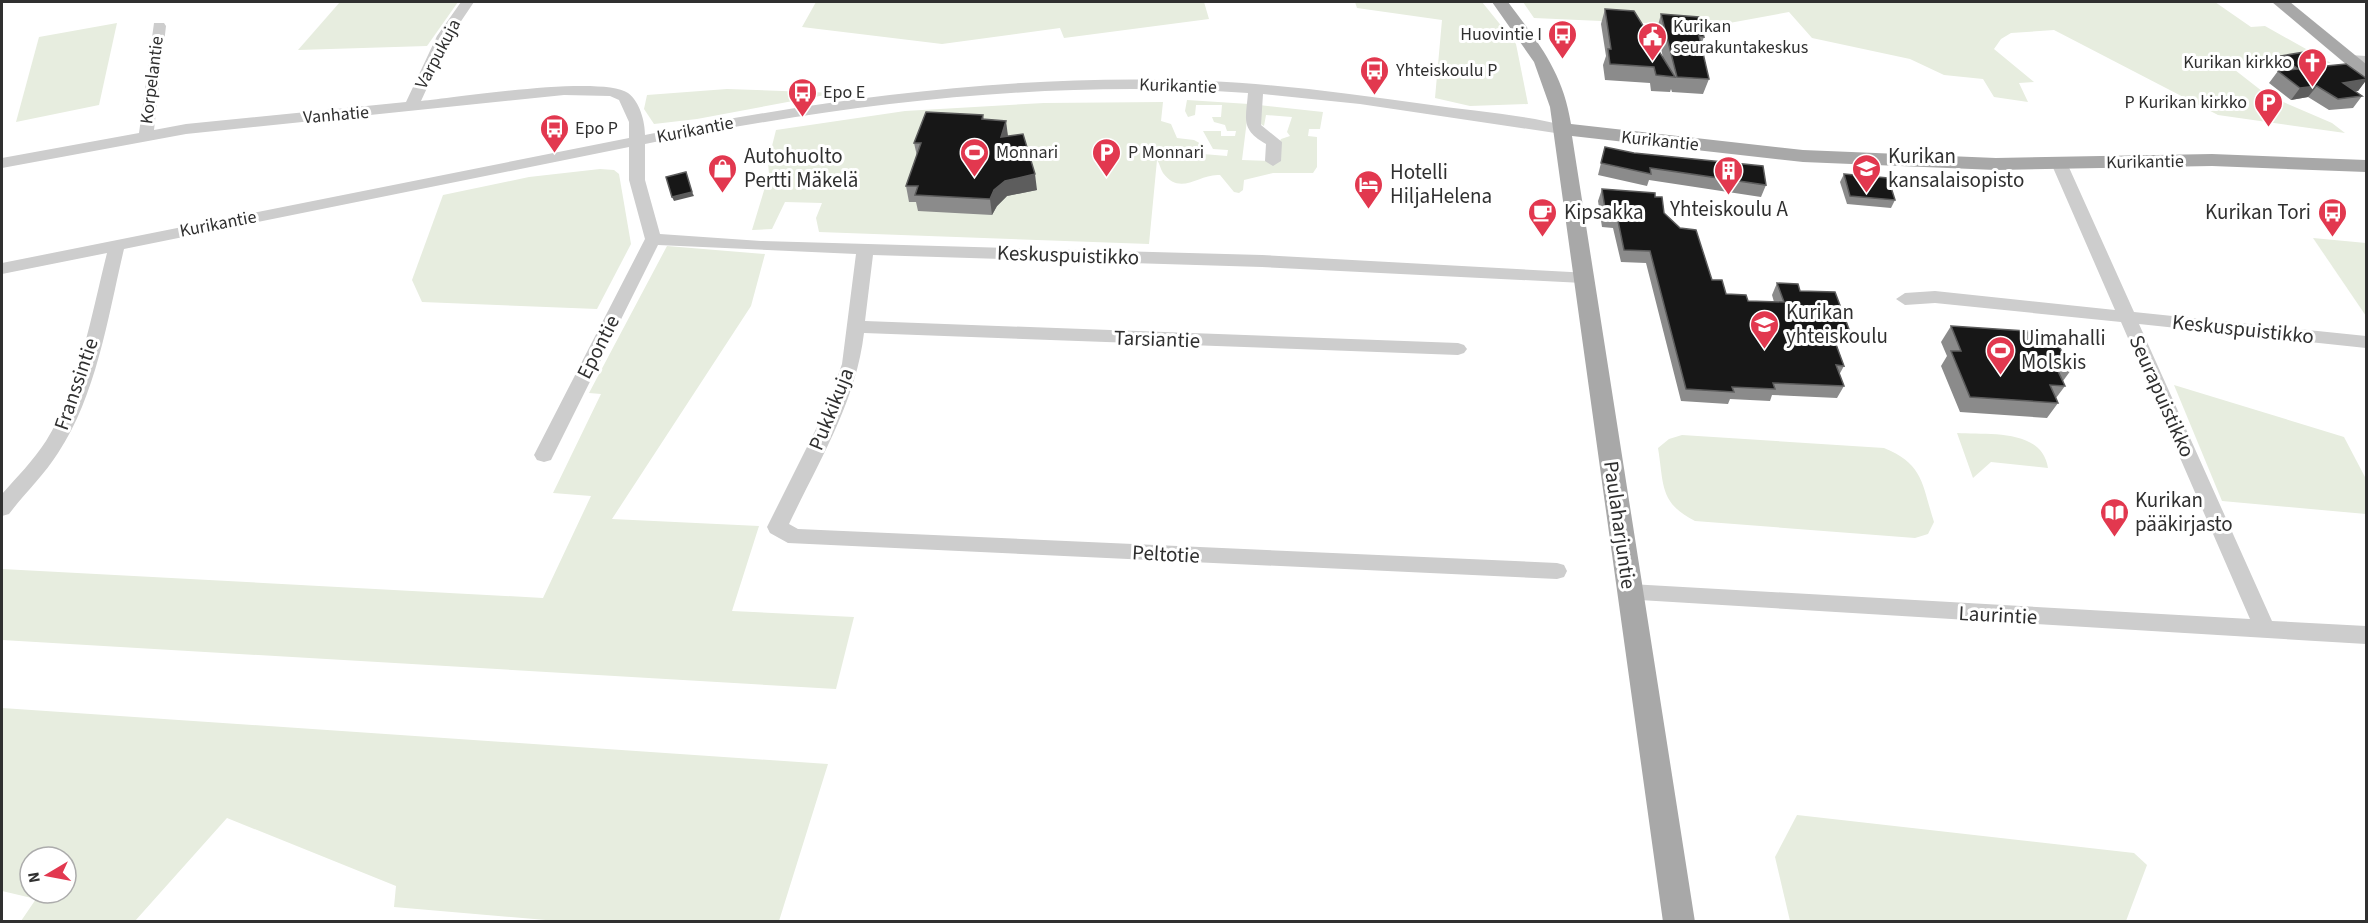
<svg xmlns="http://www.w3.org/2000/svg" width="2368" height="923" viewBox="0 0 2368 923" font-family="'Source Sans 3',sans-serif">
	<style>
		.green { fill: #e7eddf; fill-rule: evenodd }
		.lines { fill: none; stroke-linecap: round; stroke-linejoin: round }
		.minor { fill: #cdcdcd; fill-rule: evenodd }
		.major { fill: #a8a8a8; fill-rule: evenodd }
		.wall { fill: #8b8b8b }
		.shaded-wall { fill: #5d5d5d }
		.building { fill: #171717; stroke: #5d5d5d; stroke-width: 1.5 }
		.labels { text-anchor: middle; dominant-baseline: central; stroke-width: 6; stroke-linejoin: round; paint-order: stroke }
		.far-poi-label { font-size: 18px; fill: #303030; stroke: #fff; text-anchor: start }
		.far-street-label { font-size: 18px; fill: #303030; stroke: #fff }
		.poi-label { font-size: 21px; fill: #303030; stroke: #fff; text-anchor: start }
		.street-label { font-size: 21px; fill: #303030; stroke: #fff }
	</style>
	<rect width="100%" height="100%" fill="#fff"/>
	<g class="green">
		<path d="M 340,2 L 458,2 L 427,46 L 298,50 Z"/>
		<path d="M 816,2 L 1204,2 L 1209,19 L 1064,38 L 1060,28 L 942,44 L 802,27 Z"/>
		<path d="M 1355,2 L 1482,2 L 1516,44 L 1528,104 L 1470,106 L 1435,98 L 1442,20 L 1357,8 Z"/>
		<path d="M 1523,2 L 2215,2 L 2251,27 L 2265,26 L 2331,63 L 2312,63 L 2289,56 L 2226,63 L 2267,95 L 2332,123 L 2345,133 L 2218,115 L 2054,30 L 2011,33 L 2001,39 L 1994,49 L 2034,82 L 2019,83 L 2028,102 L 1994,97 L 1983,79 L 1944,75 L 1910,59 L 1812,38 L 1789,12 L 1713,26 L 1534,18 Z"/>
		<path d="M 117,23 L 99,105 L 16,122 L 39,37 Z"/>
		<path d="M 727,89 L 836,93 L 697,119 L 654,124 L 644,109 L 647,95 Z"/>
		<path d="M 1187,100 L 1249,104 L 1242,160 L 1270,161 L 1281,139 L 1290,136 L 1287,132 L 1292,117 L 1266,115 L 1264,126 L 1259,123 L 1259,105 L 1323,112 L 1320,129 L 1309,129 L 1308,136 L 1317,137 L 1317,167 L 1313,173 L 1273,173 L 1244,180 L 1243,190 L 1239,193 L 1234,192 L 1220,175 C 1199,173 1181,197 1163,173 C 1160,168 1160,164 1157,160 L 1149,244 L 819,232 L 816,218 L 822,203 L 785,202 L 772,229 L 752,230 L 769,174 L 768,162 L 776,130 L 905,111 L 1044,103 L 1163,102 L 1161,121 L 1171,124 L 1177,138 L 1194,140 L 1203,145 L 1203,154 L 1227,156 L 1228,150 L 1213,149 L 1203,131 L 1221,131 L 1221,136 L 1235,136 L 1236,131 L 1227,131 L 1225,125 L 1214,122 L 1212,117 L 1221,117 L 1222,105 L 1196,105 L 1195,115 L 1188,117 L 1185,111 Z"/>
		<path d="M 600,169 L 614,170 L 619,174 L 631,244 L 597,309 L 422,302 L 412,280 L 443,195 L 529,177 Z"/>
		<path d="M 2313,238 L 2366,243 L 2366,316 Z"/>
		<path d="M 667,246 L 765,254 L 751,306 L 612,519 L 759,526 L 732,611 L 854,617 L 836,689 L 2,640 L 2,569 L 543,598 L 591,496 L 553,493 L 601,394 L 589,393 Z"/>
		<path d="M 2174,385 L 2344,437 L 2366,479 L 2366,514 L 2222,501 Z"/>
		<path d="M 1957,433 C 1987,435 2042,428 2048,468 L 1991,462 L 1973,478 Z"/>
		<path d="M 1682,435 L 1884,448 C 1924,464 1922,485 1934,522 L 1928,534 L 1915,538 L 1695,521 C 1659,503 1664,484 1658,448 L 1669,439 Z"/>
		<path d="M 2,708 L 828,764 L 779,921 L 569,922 L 394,907 L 396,886 L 227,818 L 135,921 L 21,921 L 36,899 L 2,891 ZM 30,857 L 66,857 L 66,893 L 30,893 Z"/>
		<path d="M 1797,815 L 2134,853 L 2147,865 L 2126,921 L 1790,921 L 1775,857 Z"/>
	</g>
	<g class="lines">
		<g class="minor">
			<path d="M 461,2 L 474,2 L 451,36 L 421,101 C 460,97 601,75 628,93 C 640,102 645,122 645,135 C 830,98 1017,73 1206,81 C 1279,84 1352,94 1424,104 C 1471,111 1521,114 1567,126 L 1570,129 L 1567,132 L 1562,134 L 1360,104 L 1263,94 L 1261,125 L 1282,142 L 1281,161 L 1273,166 L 1265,161 L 1266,144 C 1240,129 1246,119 1248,93 C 1045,79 844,104 645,144 L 645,180 L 660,234 L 761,241 L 1262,255 L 1589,273 L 1592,277 L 1589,281 L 1583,283 L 1262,267 L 873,255 L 865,321 L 1458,343 L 1464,345 L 1467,349 L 1464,353 L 1458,355 L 864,333 C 856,402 818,463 789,524 L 798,529 L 1557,563 L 1564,565 L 1567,571 L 1564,577 L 1557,579 L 788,543 L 770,533 L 767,527 L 827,407 L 842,364 L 856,254 L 658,245 L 551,460 L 544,462 L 537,460 L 534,455 L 645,239 L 629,180 L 629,147 L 124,249 C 108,316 97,394 58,453 C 44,475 25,493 9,514 L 2,516 L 2,494 C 17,477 33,461 46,441 C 79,389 92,312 107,253 L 2,274 L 2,263 L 629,138 L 629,122 L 619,100 L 610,96 L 564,95 L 186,134 L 2,168 L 2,158 L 139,133 L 154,23 L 164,23 L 166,26 L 154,130 L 186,124 L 406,102 L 437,36 Z"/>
			<path d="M 2350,55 L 2366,56 L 2366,64 L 2345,62 L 2343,59 Z"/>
			<path d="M 2059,158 L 2067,163 L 2134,312 L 2366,336 L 2366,348 L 2139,324 L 2272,621 L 2366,626 L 2366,644 L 1623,599 L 1619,593 L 1623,587 L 1630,584 L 2250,619 L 2121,322 L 1935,303 L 1905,305 L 1896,299 L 1905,293 L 1935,291 L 2115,310 L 2051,163 Z"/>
		</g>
		<g class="major">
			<path d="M 1492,2 L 1508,2 C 1538,42 1563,72 1571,124 L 1803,150 L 1996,158 L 2212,154 L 2366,160 L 2366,172 L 2212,166 L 1996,170 L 1803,162 L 1572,136 L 1695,922 L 1663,922 L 1550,107 L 1534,62 Z"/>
			<path d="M 2272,2 L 2290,2 L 2366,64 L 2366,77 L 2360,76 Z"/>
		</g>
	</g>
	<g class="wall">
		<path d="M 1605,9 L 1663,58 L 1657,29 L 1661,14 L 1704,37 L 1701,45 L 1709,79 L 1703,94 L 1672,92 L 1671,89 L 1670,92 L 1651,91 L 1650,83 L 1605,80 L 1603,65 L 1606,56 L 1601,24 Z"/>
		<path d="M 2281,56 L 2326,66 L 2367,79 L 2358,91 L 2355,91 L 2362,96 L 2353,108 L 2329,110 L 2308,97 L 2291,100 L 2269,83 L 2278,71 L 2273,67 Z"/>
		<path d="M 983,115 L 984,119 L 1008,136 L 1037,190 L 1007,196 L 997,206 L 992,215 L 918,211 L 916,202 L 909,202 L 906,186 L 917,156 L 914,143 Z"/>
		<path d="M 1605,147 L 1766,185 L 1761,197 L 1649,180 L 1647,186 L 1598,175 Z"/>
		<path d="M 1844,174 L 1895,200 L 1891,208 L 1847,204 L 1840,182 Z"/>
		<path d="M 1602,189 L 1655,197 L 1664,213 L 1712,280 L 1726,294 L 1748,301 L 1774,302 L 1772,295 L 1777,283 L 1800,291 L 1850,332 L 1844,344 L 1836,343 L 1844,366 L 1839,375 L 1844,386 L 1837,398 L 1772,395 L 1770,401 L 1730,399 L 1728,404 L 1681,401 L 1646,263 L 1621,262 L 1613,228 L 1602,227 L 1598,201 Z"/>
		<path d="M 1951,326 L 2047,345 L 2071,370 L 2063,381 L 2065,386 L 2056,398 L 2058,403 L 2047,418 L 1960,412 L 1941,366 L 1947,356 L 1941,342 Z"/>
	</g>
	<g class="shaded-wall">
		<path d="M 2367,79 L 2358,91 L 2334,95 L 2343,83 Z"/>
		<path d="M 2317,86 L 2308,97 L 2291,100 L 2300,88 Z"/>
		<path d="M 1006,121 L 1008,136 L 1001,137 Z"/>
		<path d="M 1035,174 L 1037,190 L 1007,196 L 997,206 L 992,215 L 990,199 L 994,190 L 1005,181 Z"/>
		<path d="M 692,192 L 694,196 L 674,201 L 672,197 Z"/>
	</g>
	<g class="building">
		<path d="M 1605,9 L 1634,11 L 1675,77 L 1656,75 L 1654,67 L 1610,64 L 1608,49 L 1611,49 Z"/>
		<path d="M 1661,14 L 1699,17 L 1704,37 L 1699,36 L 1709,79 L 1677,77 Z"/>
		<path d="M 2304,52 L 2326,66 L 2346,64 L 2367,79 L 2343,83 L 2362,96 L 2338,99 L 2317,86 L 2300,88 L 2278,71 L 2298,69 L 2281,56 Z"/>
		<path d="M 926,112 L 983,115 L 982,119 L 1006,121 L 1001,137 L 1023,134 L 1035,174 L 1005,181 L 994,190 L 990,199 L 915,195 L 918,186 L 906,186 L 921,143 L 914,143 Z"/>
		<path d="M 1605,147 L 1634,153 L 1763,166 L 1766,185 L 1650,168 L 1651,174 L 1601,163 Z"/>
		<path d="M 686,172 L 692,192 L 672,197 L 666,177 Z"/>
		<path d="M 1844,174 L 1888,178 L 1895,200 L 1850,196 Z"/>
		<path d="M 1602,189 L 1655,193 L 1655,197 L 1662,197 L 1664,213 L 1680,228 L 1696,230 L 1712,280 L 1722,280 L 1726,294 L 1746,295 L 1748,301 L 1784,302 L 1777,283 L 1798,284 L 1800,291 L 1835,292 L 1850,332 L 1831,331 L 1844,366 L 1836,365 L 1844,386 L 1773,383 L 1775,389 L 1732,387 L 1734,392 L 1686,389 L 1650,251 L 1624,250 L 1617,216 L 1606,215 Z"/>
		<path d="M 1951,326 L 2040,332 L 2047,345 L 2059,346 L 2071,370 L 2057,369 L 2065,386 L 2050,385 L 2058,403 L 1970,397 L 1951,351 L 1961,351 Z"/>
	</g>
	<defs>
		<symbol id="bus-pin" viewBox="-11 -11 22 30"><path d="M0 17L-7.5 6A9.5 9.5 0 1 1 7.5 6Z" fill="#e2384f" stroke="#fff"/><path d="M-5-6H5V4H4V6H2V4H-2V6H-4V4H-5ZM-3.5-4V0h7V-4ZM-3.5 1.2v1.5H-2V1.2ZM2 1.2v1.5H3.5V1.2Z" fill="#fff"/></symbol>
		<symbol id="civic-pin" viewBox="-11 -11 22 30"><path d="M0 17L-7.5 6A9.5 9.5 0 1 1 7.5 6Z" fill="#e2384f" stroke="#fff"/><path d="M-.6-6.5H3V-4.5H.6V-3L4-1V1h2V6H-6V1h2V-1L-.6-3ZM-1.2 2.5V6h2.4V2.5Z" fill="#fff"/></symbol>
		<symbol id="church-pin" viewBox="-11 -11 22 30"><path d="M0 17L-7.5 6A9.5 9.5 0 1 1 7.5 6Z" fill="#e2384f" stroke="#fff"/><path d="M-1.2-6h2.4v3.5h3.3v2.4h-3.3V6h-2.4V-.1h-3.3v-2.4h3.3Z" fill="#fff"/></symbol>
		<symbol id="parking-pin" viewBox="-11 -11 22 30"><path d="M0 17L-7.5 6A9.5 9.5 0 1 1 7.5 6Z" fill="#e2384f" stroke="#fff"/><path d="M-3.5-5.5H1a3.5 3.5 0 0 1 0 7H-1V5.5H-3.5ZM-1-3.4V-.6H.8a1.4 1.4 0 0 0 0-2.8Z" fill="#fff"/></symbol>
		<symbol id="stadium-pin" viewBox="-11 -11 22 30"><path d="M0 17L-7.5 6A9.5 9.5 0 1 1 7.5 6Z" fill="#e2384f" stroke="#fff"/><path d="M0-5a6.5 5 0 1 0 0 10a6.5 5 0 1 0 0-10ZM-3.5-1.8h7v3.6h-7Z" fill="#fff"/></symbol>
		<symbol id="shop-pin" viewBox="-11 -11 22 30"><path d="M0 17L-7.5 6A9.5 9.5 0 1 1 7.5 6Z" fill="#e2384f" stroke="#fff"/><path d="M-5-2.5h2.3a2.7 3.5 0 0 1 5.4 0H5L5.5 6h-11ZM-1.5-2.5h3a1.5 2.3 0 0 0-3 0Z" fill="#fff"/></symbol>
		<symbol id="school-pin" viewBox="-11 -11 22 30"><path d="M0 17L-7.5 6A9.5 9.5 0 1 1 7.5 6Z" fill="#e2384f" stroke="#fff"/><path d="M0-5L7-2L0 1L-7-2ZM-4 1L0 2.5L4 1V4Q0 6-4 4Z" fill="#fff"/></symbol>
		<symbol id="building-pin" viewBox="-11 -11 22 30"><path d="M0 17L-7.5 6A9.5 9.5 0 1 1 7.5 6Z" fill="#e2384f" stroke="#fff"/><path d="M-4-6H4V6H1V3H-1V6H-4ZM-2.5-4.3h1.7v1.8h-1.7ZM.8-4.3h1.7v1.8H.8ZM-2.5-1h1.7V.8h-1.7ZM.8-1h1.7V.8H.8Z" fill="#fff"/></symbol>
		<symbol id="hotel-pin" viewBox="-11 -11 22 30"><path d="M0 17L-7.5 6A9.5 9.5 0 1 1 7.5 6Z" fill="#e2384f" stroke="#fff"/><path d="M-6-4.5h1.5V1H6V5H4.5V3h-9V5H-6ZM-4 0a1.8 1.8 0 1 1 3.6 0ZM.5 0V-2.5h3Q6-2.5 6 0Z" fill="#fff"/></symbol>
		<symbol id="cafe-pin" viewBox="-11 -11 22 30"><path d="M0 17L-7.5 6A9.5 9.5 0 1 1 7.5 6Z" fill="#e2384f" stroke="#fff"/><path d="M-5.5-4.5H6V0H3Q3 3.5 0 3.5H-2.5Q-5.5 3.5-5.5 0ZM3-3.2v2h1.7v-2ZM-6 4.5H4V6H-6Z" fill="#fff"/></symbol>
		<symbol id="library-pin" viewBox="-11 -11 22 30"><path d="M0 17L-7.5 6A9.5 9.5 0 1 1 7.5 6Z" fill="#e2384f" stroke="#fff"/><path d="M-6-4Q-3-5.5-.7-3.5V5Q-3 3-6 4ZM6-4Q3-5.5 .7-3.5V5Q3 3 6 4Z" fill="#fff"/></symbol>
	</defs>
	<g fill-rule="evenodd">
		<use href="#bus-pin" x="1546" y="18" width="33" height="45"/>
		<use href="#civic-pin" x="1636" y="20" width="33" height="45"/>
		<use href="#church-pin" x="2296" y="46" width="33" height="45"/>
		<use href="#bus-pin" x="1358" y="54" width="33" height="45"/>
		<use href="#bus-pin" x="786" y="76" width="33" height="45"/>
		<use href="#parking-pin" x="2252" y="86" width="33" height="45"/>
		<use href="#bus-pin" x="538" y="112" width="33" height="45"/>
		<use href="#stadium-pin" x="958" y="136" width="33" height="45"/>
		<use href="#parking-pin" x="1090" y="136" width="33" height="45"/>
		<use href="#shop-pin" x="706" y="152" width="33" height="45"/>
		<use href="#school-pin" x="1850" y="152" width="33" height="45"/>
		<use href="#building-pin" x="1712" y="154" width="33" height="45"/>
		<use href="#hotel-pin" x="1352" y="168" width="33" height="45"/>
		<use href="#cafe-pin" x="1526" y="196" width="33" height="45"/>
		<use href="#bus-pin" x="2316" y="196" width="33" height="45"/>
		<use href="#school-pin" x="1748" y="308" width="33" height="45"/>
		<use href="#stadium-pin" x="1984" y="334" width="33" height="45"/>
		<use href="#library-pin" x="2098" y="496" width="33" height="45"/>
	</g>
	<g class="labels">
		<g class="far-poi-label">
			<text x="1673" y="26">Kurikan<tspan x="1673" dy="21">seurakuntakeskus</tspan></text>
			<text x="1542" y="34" text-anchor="end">Huovintie I</text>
			<text x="2292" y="62" text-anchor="end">Kurikan kirkko</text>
			<text x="1396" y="70">Yhteiskoulu P</text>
			<text x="823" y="92">Epo E</text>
			<text x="2247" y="102" text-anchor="end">P Kurikan kirkko</text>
			<text x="575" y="128">Epo P</text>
			<text x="996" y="152">Monnari</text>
			<text x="1128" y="152">P Monnari</text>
		</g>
		<g class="far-street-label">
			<text transform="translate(438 54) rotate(-62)">Varpukuja</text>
			<text transform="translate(152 80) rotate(-83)">Korpelantie</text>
			<text transform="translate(1178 86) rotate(2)">Kurikantie</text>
			<text transform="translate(336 115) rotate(-5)">Vanhatie</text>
			<text transform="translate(695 130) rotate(-11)">Kurikantie</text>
			<text transform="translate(1660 141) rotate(6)">Kurikantie</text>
			<text transform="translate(2145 162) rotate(-1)">Kurikantie</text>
			<text transform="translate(218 224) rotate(-11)">Kurikantie</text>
		</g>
		<g class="poi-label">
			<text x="744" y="156">Autohuolto<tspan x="744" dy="24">Pertti Mäkelä</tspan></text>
			<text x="1888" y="156">Kurikan<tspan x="1888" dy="24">kansalaisopisto</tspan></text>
			<text x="1390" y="172">Hotelli<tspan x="1390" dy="24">HiljaHelena</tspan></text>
			<text x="1729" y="209" text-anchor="middle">Yhteiskoulu A</text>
			<text x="1564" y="212">Kipsakka</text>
			<text x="2311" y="212" text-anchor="end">Kurikan Tori</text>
			<text x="1786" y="312">Kurikan<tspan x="1786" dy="24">yhteiskoulu</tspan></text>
			<text x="2021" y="338">Uimahalli<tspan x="2021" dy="24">Molskis</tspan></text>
			<text x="2135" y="500">Kurikan<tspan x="2135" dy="24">pääkirjasto</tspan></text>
		</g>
		<g class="street-label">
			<text transform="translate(1068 255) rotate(2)">Keskuspuistikko</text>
			<text transform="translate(2243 329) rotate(6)">Keskuspuistikko</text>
			<text transform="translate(1157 339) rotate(2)">Tarsiantie</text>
			<text transform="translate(598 347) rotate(-63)">Epontie</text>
			<text transform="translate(76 384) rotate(-71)">Franssintie</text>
			<text transform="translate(2162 396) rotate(66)">Seurapuistikko</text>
			<text transform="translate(831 409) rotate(-68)">Pukkikuja</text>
			<text transform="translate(1620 525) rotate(82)">Paulaharjuntie</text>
			<text transform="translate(1166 554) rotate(3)">Peltotie</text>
			<text transform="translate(1998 615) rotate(3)">Laurintie</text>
		</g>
	</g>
	<rect width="2368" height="923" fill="none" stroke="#303030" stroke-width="6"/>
	<g transform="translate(48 875) rotate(260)"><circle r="28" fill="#ffffff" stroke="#acacac" stroke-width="1.5"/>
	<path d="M0-4.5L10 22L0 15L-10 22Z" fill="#e2384f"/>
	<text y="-9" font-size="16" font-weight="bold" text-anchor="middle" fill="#303030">N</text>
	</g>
</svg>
